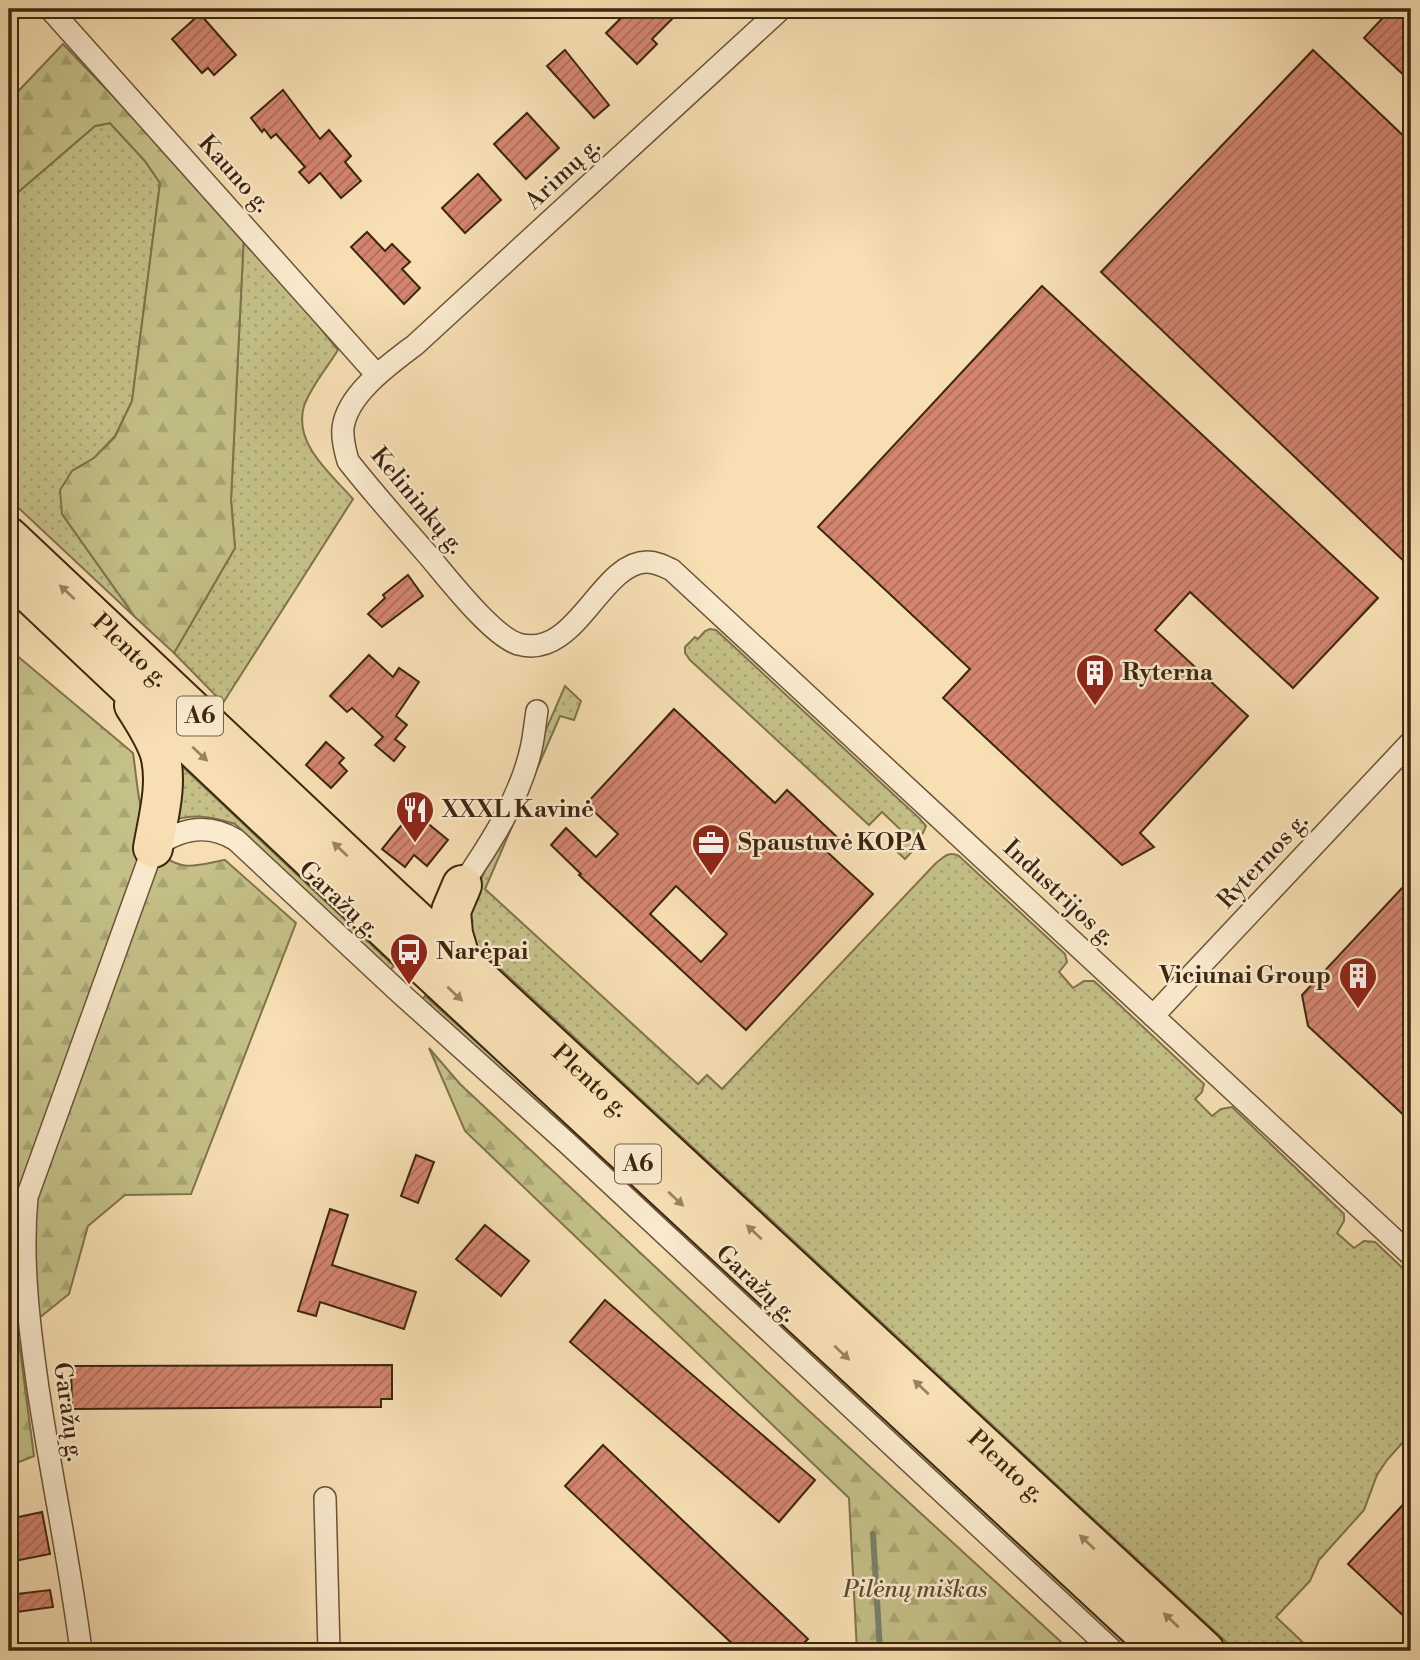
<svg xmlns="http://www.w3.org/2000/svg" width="1420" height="1660" viewBox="0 0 1420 1660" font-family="'Libre Bodoni',serif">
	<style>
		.grass { fill: url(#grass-dots); stroke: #80734c; stroke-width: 2 }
		.forest { fill: url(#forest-firs); stroke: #80734c; stroke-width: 2 }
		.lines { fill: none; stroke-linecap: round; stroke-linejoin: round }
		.stream { stroke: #77816b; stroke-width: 6 }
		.building { fill: url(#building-hatch); stroke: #3c260f; stroke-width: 2; fill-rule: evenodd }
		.street-casing { stroke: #6b5438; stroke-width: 24 }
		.highway-casing { stroke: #3c260f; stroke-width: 42 }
		.street { stroke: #faeace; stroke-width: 21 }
		.highway { stroke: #f7dfb3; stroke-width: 38 }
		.oneway { fill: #9a8261 }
		.labels { text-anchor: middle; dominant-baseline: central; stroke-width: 5; stroke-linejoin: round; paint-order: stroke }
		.shield { fill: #faeace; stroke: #756148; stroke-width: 2 }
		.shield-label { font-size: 23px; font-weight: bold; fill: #3c260f }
		.street-label { font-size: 24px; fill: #3c260f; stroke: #faeace }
		.poi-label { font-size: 24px; font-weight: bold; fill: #3c260f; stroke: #faeace; text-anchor: start }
		.park-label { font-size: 24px; font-style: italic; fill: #5e4c2d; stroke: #faeace }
	</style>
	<defs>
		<pattern id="grass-dots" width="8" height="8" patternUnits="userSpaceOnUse" patternTransform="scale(1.75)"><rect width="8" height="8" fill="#c4c088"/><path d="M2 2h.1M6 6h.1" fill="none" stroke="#a9a574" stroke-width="1.8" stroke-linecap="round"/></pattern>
		<pattern id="forest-firs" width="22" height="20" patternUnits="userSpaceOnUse" patternTransform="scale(1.75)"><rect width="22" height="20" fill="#c4c088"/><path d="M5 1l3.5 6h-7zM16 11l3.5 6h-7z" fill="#a9a574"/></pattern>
		<pattern id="building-hatch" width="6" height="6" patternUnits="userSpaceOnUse" patternTransform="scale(1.75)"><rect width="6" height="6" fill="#d4856f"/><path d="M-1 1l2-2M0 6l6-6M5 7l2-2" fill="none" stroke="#ad6d5a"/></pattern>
	</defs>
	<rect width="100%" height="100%" fill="#f7dfb3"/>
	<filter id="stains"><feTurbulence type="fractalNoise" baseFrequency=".00286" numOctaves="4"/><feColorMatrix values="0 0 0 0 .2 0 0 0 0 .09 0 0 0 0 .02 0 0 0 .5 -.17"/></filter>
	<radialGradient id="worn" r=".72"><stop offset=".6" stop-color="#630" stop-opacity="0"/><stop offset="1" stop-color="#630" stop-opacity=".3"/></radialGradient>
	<g class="grass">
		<path d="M 110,123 L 145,161 L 160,183 L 132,401 L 115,436 L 94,458 L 72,471 L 62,514 L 135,617 L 9,499 L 9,200 L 95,126 Z"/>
		<path d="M 244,233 L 338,350 C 327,368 311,386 304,406 C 293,444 331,474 353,499 L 223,703 L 174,653 L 235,548 L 231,500 Z"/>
		<path d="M 710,629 L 716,630 L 919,818 L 926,826 L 923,833 L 914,842 L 918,845 L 905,859 L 892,847 L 904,833 L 882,812 L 869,825 L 690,660 L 685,653 L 685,647 L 695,637 L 698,639 L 705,631 Z"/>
		<path d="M 565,686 L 581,701 L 574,720 L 560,716 L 485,889 L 698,1084 L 707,1075 L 722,1089 L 936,863 C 945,856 949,851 959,856 L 1065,954 L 1067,962 L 1059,972 L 1073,988 L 1084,981 L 1094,981 L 1204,1084 L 1202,1092 L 1195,1099 L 1212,1116 L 1221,1109 L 1232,1107 L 1344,1214 L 1344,1221 L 1337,1233 L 1354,1248 L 1364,1241 L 1375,1242 L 1411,1276 L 1411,1433 L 1387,1460 L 1377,1475 L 1364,1510 L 1319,1560 L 1310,1581 L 1276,1617 L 1312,1651 L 1236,1651 L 466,937 L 466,914 Z"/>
		<path d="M 168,753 L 394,966 L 390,970 L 235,824 C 211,816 192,813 168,822 Z"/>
		<path d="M 425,996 L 633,1182 L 1138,1651 L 1126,1651 L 939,1477 L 421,1001 Z"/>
	</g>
	<g class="forest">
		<path d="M 63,44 L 244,233 L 231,500 L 235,548 L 174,653 L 135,617 L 62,514 L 60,490 L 72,471 L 94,458 L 115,437 L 132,401 L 160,183 L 145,161 L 110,123 L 95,126 L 9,200 L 9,101 Z"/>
		<path d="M 9,649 L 133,753 C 139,790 138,855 182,865 C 194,868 212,862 225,860 L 296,923 L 191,1194 L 125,1195 L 88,1226 L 69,1294 L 18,1335 L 34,1456 L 9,1466 Z"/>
		<path d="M 429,1048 L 460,1084 L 807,1409 L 1071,1651 L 857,1651 L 849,1498 L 465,1131 Z"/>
	</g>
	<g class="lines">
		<path class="stream" d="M 873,1534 L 880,1651"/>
	</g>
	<g class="building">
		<path d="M 630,9 L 682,9 L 652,39 L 657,44 L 637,64 L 606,33 Z"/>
		<path d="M 1391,9 L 1411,9 L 1411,82 L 1364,38 Z"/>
		<path d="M 200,14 L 236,55 L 214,75 L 208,68 L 202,73 L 172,39 Z"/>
		<path d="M 565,50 L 609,105 L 594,118 L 547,66 Z"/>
		<path d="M 1313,50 L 1411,143 L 1411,568 L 1101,272 Z"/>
		<path d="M 283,90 L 320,139 L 329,130 L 351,156 L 345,162 L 361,181 L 341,198 L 320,173 L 309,183 L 299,172 L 305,167 L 276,134 L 271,138 L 264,129 L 262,132 L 251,118 Z"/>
		<path d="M 527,113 L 559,148 L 526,179 L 494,144 Z"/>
		<path d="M 478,174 L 501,200 L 465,233 L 442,208 Z"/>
		<path d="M 367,232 L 385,251 L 392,244 L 410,262 L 402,269 L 420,288 L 404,304 L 351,247 Z"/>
		<path d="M 1042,286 L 1378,598 L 1293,688 L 1190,592 L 1155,630 L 1248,716 L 1140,833 L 1154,847 L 1122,865 L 943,698 L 970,669 L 818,527 Z"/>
		<path d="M 408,575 L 423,596 L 382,627 L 368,614 L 385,598 L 383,595 Z"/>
		<path d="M 369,655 L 393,677 L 399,668 L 419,682 L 396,716 L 407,725 L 395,739 L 405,747 L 394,761 L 375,745 L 383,737 L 352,708 L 347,712 L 330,696 Z"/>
		<path d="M 674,709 L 775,803 L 787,790 L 837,837 L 825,850 L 873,894 L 746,1030 L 579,875 L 581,874 L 551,845 L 566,828 L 596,857 L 618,834 L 586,804 ZM 676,886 L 727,934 L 701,962 L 650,914 Z"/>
		<path d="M 326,742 L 344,758 L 339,763 L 347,771 L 331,788 L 306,765 Z"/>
		<path d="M 404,822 L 417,833 L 426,822 L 448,840 L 427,866 L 414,855 L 405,867 L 382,849 Z"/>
		<path d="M 1403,887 L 1411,896 L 1411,1122 L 1308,1026 L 1302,995 Z"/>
		<path d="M 416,1155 L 434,1162 L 418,1203 L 401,1196 Z"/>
		<path d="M 330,1209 L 348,1215 L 332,1265 L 416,1292 L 404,1329 L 320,1302 L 316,1316 L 298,1311 Z"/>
		<path d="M 485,1225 L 529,1261 L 501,1296 L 456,1259 Z"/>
		<path d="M 605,1300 L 815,1480 L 779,1522 L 570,1342 Z"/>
		<path d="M 392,1365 L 392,1399 L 381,1399 L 381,1407 L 72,1409 L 71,1366 Z"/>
		<path d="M 603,1445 L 808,1639 L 796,1651 L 740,1651 L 565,1486 Z"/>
		<path d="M 1411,1496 L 1411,1623 L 1348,1564 Z"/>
		<path d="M 42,1512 L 50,1554 L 9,1562 L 9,1519 Z"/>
		<path d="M 50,1590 L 53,1607 L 9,1613 L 9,1595 Z"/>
	</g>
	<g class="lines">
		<defs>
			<g id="street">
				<path d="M 50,9 L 377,375"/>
				<path d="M 781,9 L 415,345 C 390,364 347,394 343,428 C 342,439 345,450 348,461 C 373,493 401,524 427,554 C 447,577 491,635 518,644 C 576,661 600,562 647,562 C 656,562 664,566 672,570 L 1411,1255"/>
				<path d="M 462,885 C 490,844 520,798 531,749 C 534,736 535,723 537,711"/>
				<path d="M 1153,1016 L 1411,742"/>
				<path d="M 325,1498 L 329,1651"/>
				<path d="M 81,1651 C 70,1563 51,1476 38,1388 C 29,1325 21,1261 27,1197 L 153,848 C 179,829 207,822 236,840 L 399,992 L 566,1142 L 1113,1651"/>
			</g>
			<g id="highway">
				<path id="s1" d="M 9,537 L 390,896 L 1205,1651"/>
				<path d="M 9,574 L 417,959 L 1163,1651"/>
				<path d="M 134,705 C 144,721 155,737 160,754 C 168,784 158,819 153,848"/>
				<path d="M 461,961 L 453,934 L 451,911 L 462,885"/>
			</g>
		</defs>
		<use href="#street" class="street-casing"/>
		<use href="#highway" class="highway-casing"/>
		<use href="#street" class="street"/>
		<use href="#highway" class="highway"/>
	</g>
	<defs><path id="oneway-solid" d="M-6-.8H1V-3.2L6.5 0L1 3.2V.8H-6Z" transform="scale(1.75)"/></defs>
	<g class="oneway">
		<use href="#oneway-solid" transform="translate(67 592) rotate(-137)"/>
		<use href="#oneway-solid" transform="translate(200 754) rotate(43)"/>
		<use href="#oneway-solid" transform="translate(340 849) rotate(-137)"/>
		<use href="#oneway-solid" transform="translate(455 994) rotate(43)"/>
		<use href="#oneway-solid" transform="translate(676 1199) rotate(43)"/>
		<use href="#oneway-solid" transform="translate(754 1232) rotate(-137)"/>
		<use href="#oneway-solid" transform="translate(842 1353) rotate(43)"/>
		<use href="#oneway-solid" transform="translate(921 1387) rotate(-137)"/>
		<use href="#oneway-solid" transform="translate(1087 1542) rotate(-137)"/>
		<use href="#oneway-solid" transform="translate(1171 1620) rotate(-137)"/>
	</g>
	<defs>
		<symbol id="building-pin" viewBox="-11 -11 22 30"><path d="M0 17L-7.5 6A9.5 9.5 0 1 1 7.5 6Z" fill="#8f2418" stroke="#faeace"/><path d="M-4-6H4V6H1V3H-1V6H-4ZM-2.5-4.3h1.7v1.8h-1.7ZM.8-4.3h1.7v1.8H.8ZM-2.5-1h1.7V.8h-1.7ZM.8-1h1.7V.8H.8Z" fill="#fff"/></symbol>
		<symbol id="restaurant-pin" viewBox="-11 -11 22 30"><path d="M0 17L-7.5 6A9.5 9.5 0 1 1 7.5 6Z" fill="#8f2418" stroke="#faeace"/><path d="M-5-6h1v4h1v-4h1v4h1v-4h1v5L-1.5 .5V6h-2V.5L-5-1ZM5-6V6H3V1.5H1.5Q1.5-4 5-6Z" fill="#fff"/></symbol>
		<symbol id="office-pin" viewBox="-11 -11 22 30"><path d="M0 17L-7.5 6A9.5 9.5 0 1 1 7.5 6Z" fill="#8f2418" stroke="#faeace"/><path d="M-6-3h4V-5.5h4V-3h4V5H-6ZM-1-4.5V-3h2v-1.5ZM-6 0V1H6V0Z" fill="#fff"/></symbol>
		<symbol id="bus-pin" viewBox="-11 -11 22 30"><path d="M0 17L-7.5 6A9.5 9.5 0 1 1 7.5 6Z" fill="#8f2418" stroke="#faeace"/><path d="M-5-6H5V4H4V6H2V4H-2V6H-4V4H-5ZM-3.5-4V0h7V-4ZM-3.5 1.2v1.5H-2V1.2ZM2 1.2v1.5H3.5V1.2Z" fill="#fff"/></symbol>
	</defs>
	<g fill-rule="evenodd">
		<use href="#building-pin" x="1073" y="651" width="44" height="60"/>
		<use href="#restaurant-pin" x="393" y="788" width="44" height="60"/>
		<use href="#office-pin" x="689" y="821" width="44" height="60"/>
		<use href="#bus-pin" x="387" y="930" width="44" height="60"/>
		<use href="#building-pin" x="1336" y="954" width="44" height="60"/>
	</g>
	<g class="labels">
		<g class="shield">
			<rect x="177" y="696.5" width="46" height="39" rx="5"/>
			<rect x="615" y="1144.5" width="46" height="39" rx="5"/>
		</g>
		<g class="shield-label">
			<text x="200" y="716">A6</text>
			<text x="638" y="1164">A6</text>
		</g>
		<g class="street-label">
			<text transform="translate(234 174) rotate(48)">Kauno g.</text>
			<text transform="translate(563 174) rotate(-43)">Arimų g.</text>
			<text transform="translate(417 501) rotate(50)">Kelininkų g.</text>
			<text stroke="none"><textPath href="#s1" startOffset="166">Plento g.</textPath></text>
			<text transform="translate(1263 861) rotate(-47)">Ryternos g.</text>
			<text transform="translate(1059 893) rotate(43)">Industrijos g.</text>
			<text transform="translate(339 900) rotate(43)">Garažų g.</text>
			<text stroke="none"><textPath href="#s1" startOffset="796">Plento g.</textPath></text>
			<text transform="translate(756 1284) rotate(43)">Garažų g.</text>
			<text transform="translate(68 1412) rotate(82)">Garažų g.</text>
			<text stroke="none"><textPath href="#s1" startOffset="1363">Plento g.</textPath></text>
		</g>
		<g class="poi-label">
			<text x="1122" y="673">Ryterna</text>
			<text x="442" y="810">XXXL Kavinė</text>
			<text x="738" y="843">Spaustuvė KOPA</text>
			<text x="436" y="952">Narėpai</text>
			<text x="1331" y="976" text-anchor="end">Viciunai Group</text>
		</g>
		<g class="park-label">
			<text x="915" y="1590">Pilėnų miškas</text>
		</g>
	</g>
	<rect width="1420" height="1660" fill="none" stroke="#f7dfb3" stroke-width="35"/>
	<rect x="10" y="10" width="1399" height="1639" fill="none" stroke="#3c260f" stroke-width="3.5"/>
	<rect x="18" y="18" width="1385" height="1625" fill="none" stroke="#3c260f" stroke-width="2"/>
	<rect width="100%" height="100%" filter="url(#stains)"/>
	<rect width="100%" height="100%" fill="url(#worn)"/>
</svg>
